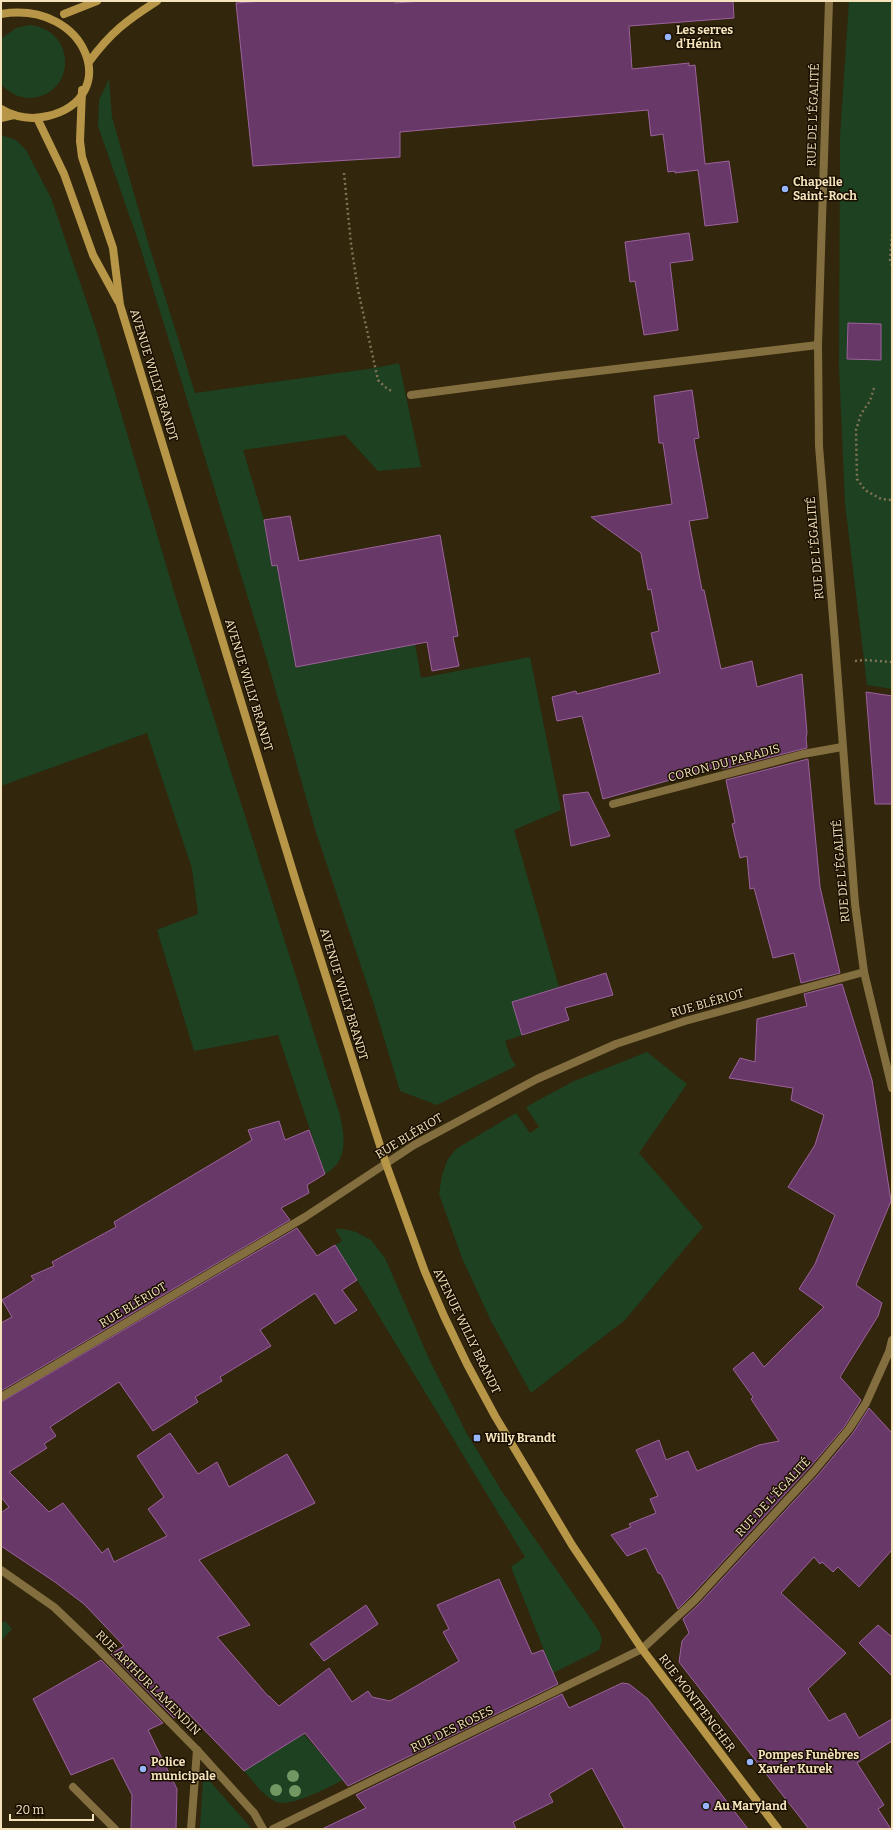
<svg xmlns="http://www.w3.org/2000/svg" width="893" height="1830" viewBox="0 0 893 1830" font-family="Bitter,serif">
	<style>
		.green { fill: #1d4121 }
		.building { fill: #673868; stroke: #9c629d }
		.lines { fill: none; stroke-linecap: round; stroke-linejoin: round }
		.path { stroke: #827354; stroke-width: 2.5; stroke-dasharray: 2 3; stroke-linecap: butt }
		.lane { stroke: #836e3f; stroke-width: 8 }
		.street { stroke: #836e3f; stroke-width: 8 }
		.secondary { stroke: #b79647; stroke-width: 8 }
		.tree { fill: #729763 }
		.poi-dot { fill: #97b6fd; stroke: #190f00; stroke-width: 1.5 }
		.labels { text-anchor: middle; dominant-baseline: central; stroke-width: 3; stroke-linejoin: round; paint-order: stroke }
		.poi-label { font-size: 12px; font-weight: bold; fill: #f5e3bc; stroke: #190f00; text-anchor: start }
		.street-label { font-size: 12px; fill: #f5e3bc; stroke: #190f00 }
	</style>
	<rect width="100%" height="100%" fill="#32260c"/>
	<g class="green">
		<path d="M 849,1 L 892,1 L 892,689 L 867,685 L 845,504 L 839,367 L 840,136 Z"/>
		<path d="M 29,25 C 77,29 77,95 30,98 C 19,98 9,93 1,84 L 1,39 L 16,28 Z"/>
		<path d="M 109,79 L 112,117 L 147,239 L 195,393 L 375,368 L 399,363 L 421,467 L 378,471 L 345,435 L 243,450 L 264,520 L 272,565 L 277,565 L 314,664 L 415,644 L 421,678 L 530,657 L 561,810 L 514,830 L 559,987 L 512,1002 L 522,1035 L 505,1041 L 511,1058 L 516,1066 L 437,1105 L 400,1091 L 374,1005 L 315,829 L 268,663 L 139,243 L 98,126 L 99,100 Z"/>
		<path d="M 1,135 L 16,140 L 26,150 L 51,198 L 96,329 L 175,595 L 339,1112 C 345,1135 349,1161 325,1174 L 278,1035 L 194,1051 L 157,930 L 198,914 L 192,869 L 147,733 L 1,786 Z"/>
		<path d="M 647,1052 L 687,1084 L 639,1153 L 703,1227 L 625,1320 L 531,1393 L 491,1321 L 462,1258 L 439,1194 L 442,1175 L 448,1159 L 456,1149 L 516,1113 L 530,1133 L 539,1127 L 526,1107 L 574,1081 Z"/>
		<path d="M 335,1229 L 344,1229 L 356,1232 L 371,1240 L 385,1258 L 430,1361 L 466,1432 L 503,1493 L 599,1631 L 602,1640 L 599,1650 L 553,1673 L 511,1567 L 525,1557 L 357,1280 L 334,1246 L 342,1241 Z"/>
		<path d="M 5,1621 L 12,1629 L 1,1641 L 1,1624 Z"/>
		<path d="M 304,1734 L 343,1780 C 329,1787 290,1808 276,1802 C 263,1796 253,1781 244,1771 Z"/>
		<path d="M 206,1777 L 252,1829 L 200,1829 L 203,1780 Z"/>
	</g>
	<g class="building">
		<path d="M 263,1 L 395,1 L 395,3 L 422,1 L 733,1 L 734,18 L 629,26 L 632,69 L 689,63 L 689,66 L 695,65 L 705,164 L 729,161 L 738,222 L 705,226 L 698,170 L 675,173 L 675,171 L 668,172 L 663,134 L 651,136 L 648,110 L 400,132 L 400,157 L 253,166 L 236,3 Z"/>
		<path d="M 689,233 L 693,260 L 670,263 L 678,330 L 644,335 L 635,281 L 630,282 L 625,242 Z"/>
		<path d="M 848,323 L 881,324 L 881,360 L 847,359 Z"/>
		<path d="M 692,390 L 699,438 L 694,439 L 708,518 L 689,521 L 702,590 L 704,590 L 721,669 L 752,661 L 757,687 L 802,674 L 807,733 L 806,738 L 807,748 L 723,769 L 723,765 L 603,799 L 582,716 L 557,721 L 552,697 L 576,691 L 577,694 L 660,673 L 651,633 L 659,631 L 651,589 L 648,590 L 641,553 L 591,517 L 672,504 L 663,443 L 659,443 L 654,396 Z"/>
		<path d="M 290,516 L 299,561 L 440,535 L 458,636 L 453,637 L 459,666 L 432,671 L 427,642 L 296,667 L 277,565 L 272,566 L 264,520 Z"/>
		<path d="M 866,692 L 892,696 L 892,804 L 875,804 Z"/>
		<path d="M 808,759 L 820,887 L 840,973 L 801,983 L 794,953 L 773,958 L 754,888 L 750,889 L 747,856 L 740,858 L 732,824 L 735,823 L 726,780 Z"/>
		<path d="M 588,792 L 610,836 L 571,846 L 563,795 Z"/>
		<path d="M 606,973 L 613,995 L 565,1008 L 569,1020 L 522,1035 L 512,1002 Z"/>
		<path d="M 842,984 L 872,1080 L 891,1201 L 856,1285 L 882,1303 L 878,1316 L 840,1377 L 861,1400 L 845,1426 L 810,1467 L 691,1596 L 678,1609 L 661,1574 L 658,1573 L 646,1548 L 627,1556 L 611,1535 L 631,1527 L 629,1524 L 656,1513 L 650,1499 L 658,1496 L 636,1450 L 659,1440 L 666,1460 L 688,1451 L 697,1471 L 759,1445 L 779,1441 L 751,1399 L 753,1397 L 733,1369 L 753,1352 L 764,1367 L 824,1307 L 799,1289 L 815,1264 L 835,1215 L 788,1187 L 815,1145 L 824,1115 L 791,1100 L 793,1088 L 729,1078 L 740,1058 L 755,1062 L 757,1019 L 807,1006 L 804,994 Z"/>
		<path d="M 279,1121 L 285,1140 L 309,1130 L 325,1174 L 307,1185 L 309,1193 L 281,1208 L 290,1220 L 1,1391 L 1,1323 L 12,1317 L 2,1300 L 34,1280 L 31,1276 L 54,1266 L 52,1262 L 116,1227 L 114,1222 L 252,1140 L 248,1130 Z"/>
		<path d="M 297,1228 L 317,1256 L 335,1245 L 357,1280 L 342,1290 L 357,1310 L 335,1324 L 315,1293 L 260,1330 L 271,1346 L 220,1377 L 222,1381 L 195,1397 L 198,1402 L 153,1431 L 119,1382 L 50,1427 L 56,1436 L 44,1444 L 47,1448 L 9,1472 L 49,1512 L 63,1503 L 102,1553 L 108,1548 L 114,1562 L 167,1536 L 148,1509 L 164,1497 L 137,1456 L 170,1433 L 198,1474 L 217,1462 L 229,1487 L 287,1454 L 315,1503 L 199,1560 L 250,1625 L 217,1637 L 268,1696 L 269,1696 L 279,1706 L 329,1668 L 352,1702 L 368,1691 L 372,1697 L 390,1701 L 418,1685 L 459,1661 L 443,1632 L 449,1629 L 437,1605 L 499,1579 L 532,1654 L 543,1650 L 558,1684 L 348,1786 L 305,1733 L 244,1771 L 187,1712 L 174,1718 L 111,1654 L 124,1646 L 84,1604 L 55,1582 L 1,1546 L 1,1513 L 9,1507 L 1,1497 L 1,1402 Z"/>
		<path d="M 869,1408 L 892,1433 L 892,1550 L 859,1587 L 838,1567 L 833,1572 L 822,1562 L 820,1564 L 814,1557 L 781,1593 L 846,1653 L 808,1689 L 829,1721 L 845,1713 L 859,1738 L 892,1719 L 892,1741 L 857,1763 L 884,1805 L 878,1809 L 891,1829 L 809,1829 L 679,1662 L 682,1641 L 689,1633 L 683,1619 L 699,1604 L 818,1475 L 853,1433 Z"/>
		<path d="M 366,1605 L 378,1624 L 324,1661 L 310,1644 Z"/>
		<path d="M 878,1625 L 892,1637 L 892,1676 L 859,1643 Z"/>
		<path d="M 101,1660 L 163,1723 L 148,1730 L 177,1789 L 176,1829 L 131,1829 L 132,1795 L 113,1758 L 71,1775 L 33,1699 Z"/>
		<path d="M 622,1683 L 629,1684 L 648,1699 L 748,1829 L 625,1829 L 592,1768 L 549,1794 L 553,1802 L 513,1822 L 516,1829 L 322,1829 L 366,1808 L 356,1795 L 562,1694 L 569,1708 Z"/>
	</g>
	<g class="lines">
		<g class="path">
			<path d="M 344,173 L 351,244 L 358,290 L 378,380 L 385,387 L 393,392"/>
			<path d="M 892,234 L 890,260 L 892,265"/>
			<path d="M 874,388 L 870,401 L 861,414 L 856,430 L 857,479 L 865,490 L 881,499 L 892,500"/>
			<path d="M 855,661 L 864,660 L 892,662"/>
		</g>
		<g class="lane">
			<path d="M 411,395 L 548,377 L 818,345"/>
			<path d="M 613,804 L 803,754 L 842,747"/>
			<path d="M 73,1787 L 115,1829"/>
		</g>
		<g class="street">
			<path d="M 829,1 L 818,345 L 819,446 L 835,642 L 855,904 L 864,972 L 892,1088"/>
			<path d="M 1,1397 L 305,1217 L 414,1145 L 537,1079 L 616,1044 L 685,1021 L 864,972"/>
			<path d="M 1,1570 L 54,1607 L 96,1647 L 197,1750 L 254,1813 L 263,1829"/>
			<path d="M 191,1829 L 197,1750"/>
			<path d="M 273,1829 L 642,1649 L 695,1600 L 814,1471 L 849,1429 L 866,1403 L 889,1352 L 892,1340"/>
		</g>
		<g class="secondary">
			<path d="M 1,14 C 88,0 123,98 48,116 C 31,120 16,118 1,109"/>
			<path d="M 64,14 L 97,1"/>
			<path d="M 89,62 C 110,33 127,20 157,1"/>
			<path d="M 82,90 L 80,141 L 82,157 L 113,248 L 120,305 L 297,885 L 363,1093 L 386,1164 L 425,1272 L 444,1316 L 467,1364 L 495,1416 L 572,1545 L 642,1649 L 778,1829"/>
			<path d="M 1,118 L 14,115"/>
			<path d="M 37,118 L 64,174 L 93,255 L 118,301"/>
		</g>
	</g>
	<g class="tree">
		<circle cx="293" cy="1776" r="6"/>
		<circle cx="276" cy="1790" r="6"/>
		<circle cx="295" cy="1791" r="6"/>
	</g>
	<g class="poi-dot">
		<circle cx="668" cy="37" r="4"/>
		<circle cx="785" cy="189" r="4"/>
		<rect x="473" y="1434" width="8" height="8" rx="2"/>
		<circle cx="750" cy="1762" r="4"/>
		<circle cx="143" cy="1769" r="4"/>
		<circle cx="706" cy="1806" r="4"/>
	</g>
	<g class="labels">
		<g class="poi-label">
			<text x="676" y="30">Les serres<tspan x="676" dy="14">d'Hénin</tspan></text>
			<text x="793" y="182">Chapelle<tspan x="793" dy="14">Saint-Roch</tspan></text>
			<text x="485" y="1438">Willy Brandt</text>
			<text x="758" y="1755">Pompes Funèbres<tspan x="758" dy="14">Xavier Kurek</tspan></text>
			<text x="151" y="1762">Police<tspan x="151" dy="14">municipale</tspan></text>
			<text x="714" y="1806">Au Maryland</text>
		</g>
		<g class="street-label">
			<text transform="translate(813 115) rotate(-88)">RUE DE L'ÉGALITÉ</text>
			<text transform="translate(154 375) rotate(73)">AVENUE WILLY BRANDT</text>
			<text transform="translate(815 548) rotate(-95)">RUE DE L'ÉGALITÉ</text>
			<text transform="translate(249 685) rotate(73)">AVENUE WILLY BRANDT</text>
			<text transform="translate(724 763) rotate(-15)">CORON DU PARADIS</text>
			<text transform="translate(841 871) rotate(-95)">RUE DE L'ÉGALITÉ</text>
			<text transform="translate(344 994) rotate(73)">AVENUE WILLY BRANDT</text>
			<text transform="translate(707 1003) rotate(-16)">RUE BLÉRIOT</text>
			<text transform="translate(409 1136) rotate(-31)">RUE BLÉRIOT</text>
			<text transform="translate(133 1305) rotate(-31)">RUE BLÉRIOT</text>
			<text transform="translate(467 1331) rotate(64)">AVENUE WILLY BRANDT</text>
			<text transform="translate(773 1497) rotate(-47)">RUE DE L'ÉGALITÉ</text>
			<text transform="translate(148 1683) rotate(45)">RUE ARTHUR LAMENDIN</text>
			<text transform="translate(697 1703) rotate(53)">RUE MONTPENCHER</text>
			<text transform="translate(452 1729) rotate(-26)">RUE DES ROSES</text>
		</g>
	</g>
	<rect width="893" height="1830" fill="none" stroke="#f5e3bc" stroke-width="4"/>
	<path d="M10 1814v6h83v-6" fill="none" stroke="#f5e3bc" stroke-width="2"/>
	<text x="16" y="1814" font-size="12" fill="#f5e3bc" stroke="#190f00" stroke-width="3" paint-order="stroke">20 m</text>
</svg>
